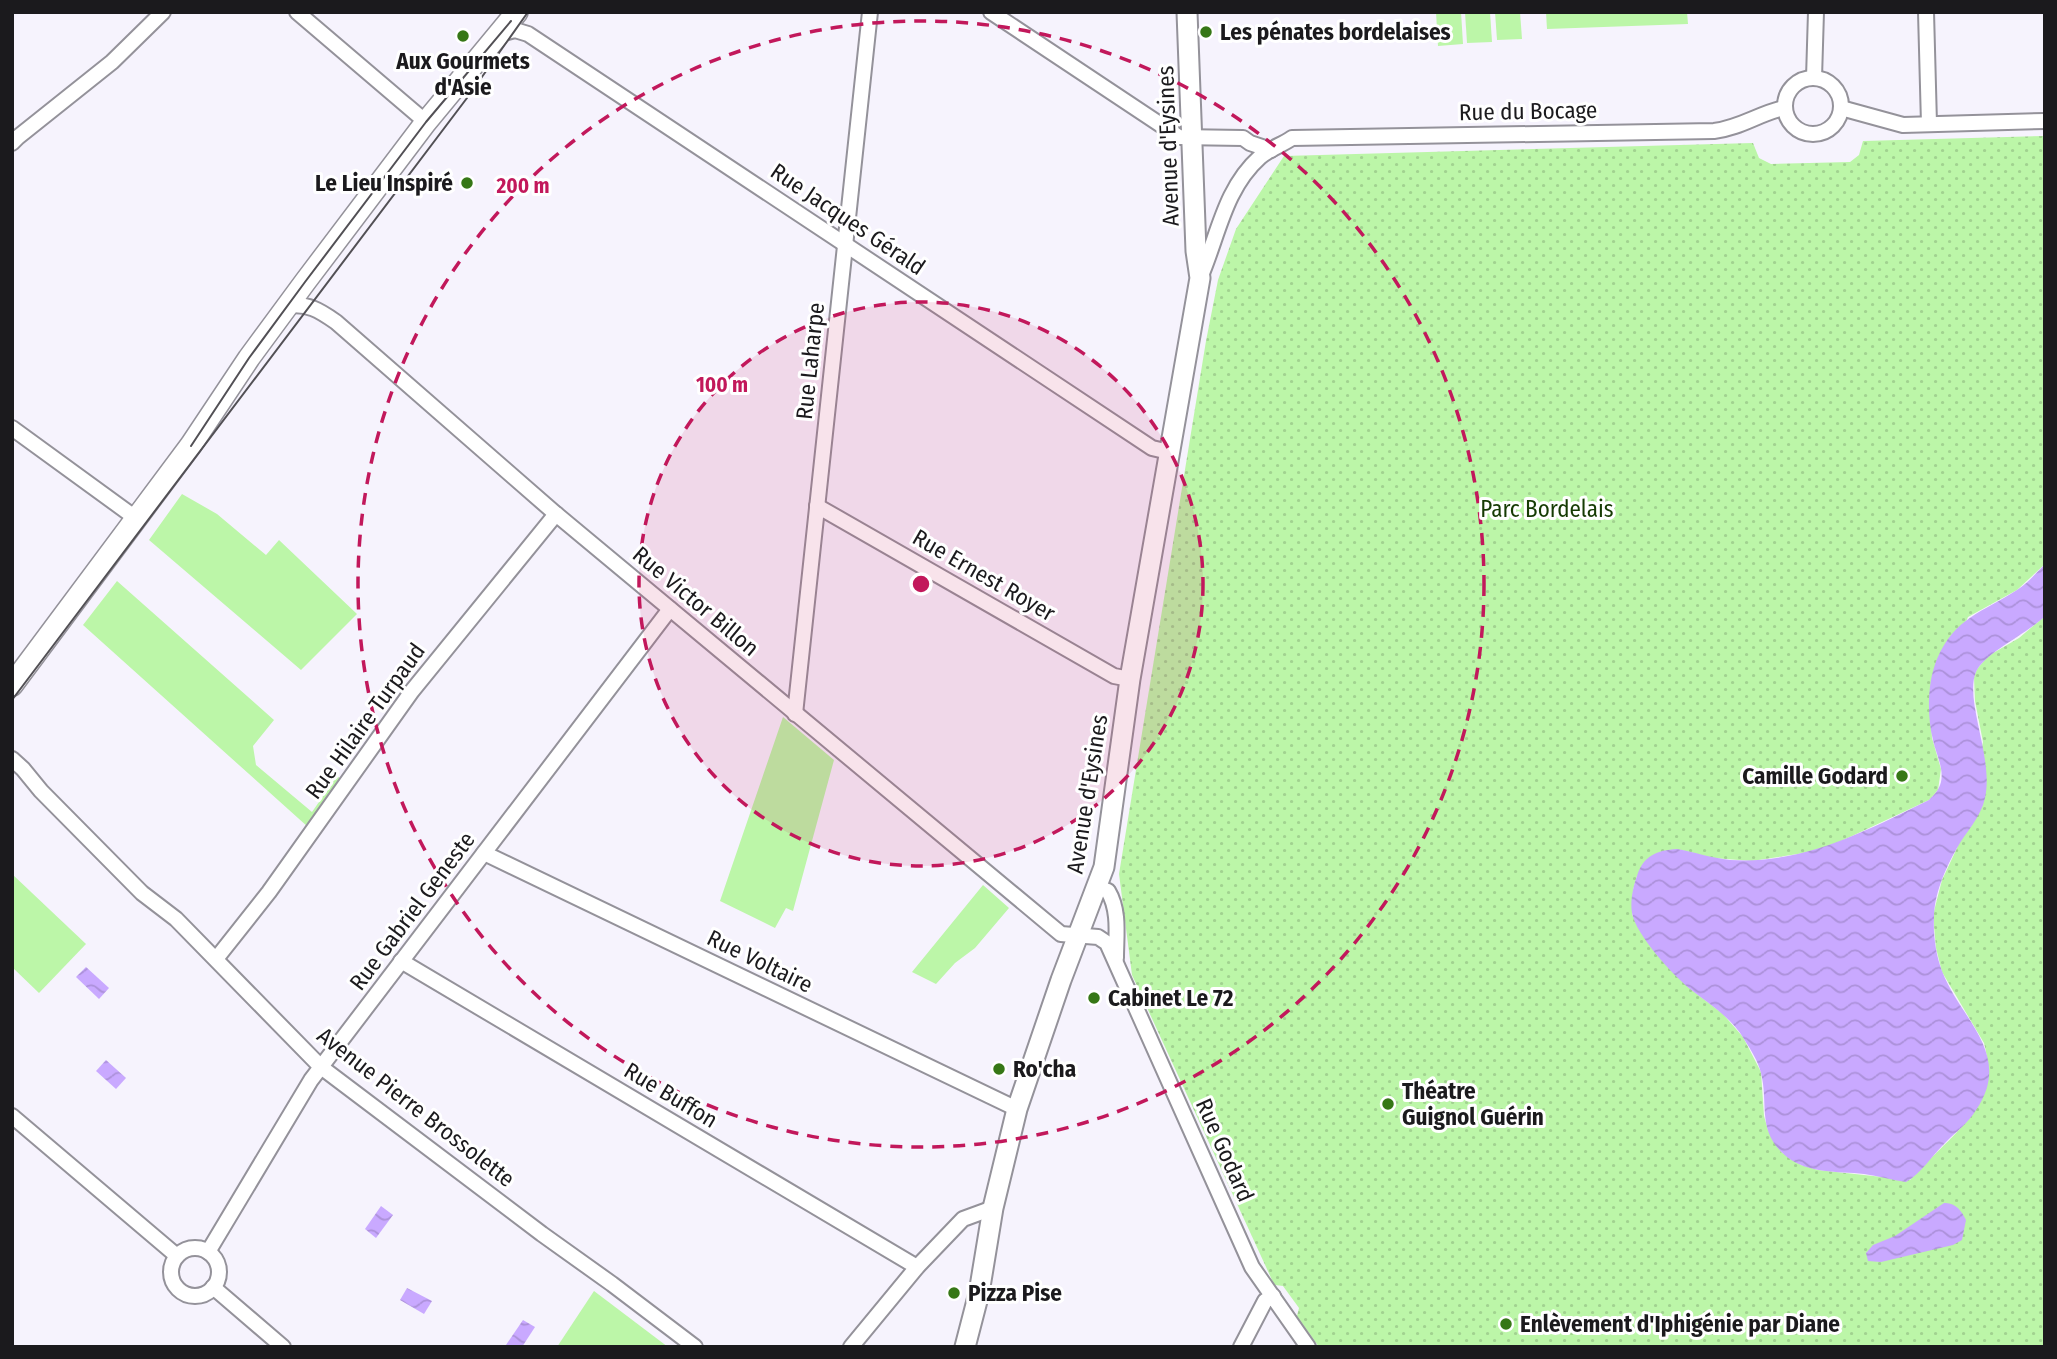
<svg xmlns="http://www.w3.org/2000/svg" width="2057" height="1359" viewBox="0 0 2057 1359" font-family="'Fira Sans Condensed',sans-serif">
	<style>
		.green { fill: #bcf6a8 }
		.park { fill: url(#park-dots) }
		.water { fill: url(#water-waves) }
		.lines { fill: none; stroke-linecap: round; stroke-linejoin: round }
		.minor-casing { stroke: #94929a; stroke-width: 18 }
		.tertiary-casing { stroke: #94929a; stroke-width: 23 }
		.secondary-casing { stroke: #94929a; stroke-width: 24 }
		.minor { stroke: #fff; stroke-width: 14 }
		.tertiary { stroke: #fff; stroke-width: 19 }
		.secondary { stroke: #fff; stroke-width: 21 }
		.tram { stroke: #525055; stroke-width: 2 }
		.ring { fill: none; stroke: #c2185b; stroke-width: 3.5; stroke-dasharray: 12 9 }
		.poi-dot { fill: #367716; stroke: #fff; stroke-width: 2.5 }
		.labels { text-anchor: middle; dominant-baseline: central; stroke-width: 6; stroke-linejoin: round; paint-order: stroke }
		.poi-label { font-size: 23px; font-weight: bold; fill: #1b1a1d; stroke: #fff; text-anchor: start }
		.street-label { font-size: 23px; fill: #1b1a1d; stroke: #fff }
		.park-label { font-size: 23px; fill: #163b04; stroke: #fff }
		.centre { fill: #c2185b; stroke: #fff; stroke-width: 3.5 }
		.ring-label { font-size: 21px; text-anchor: middle; font-weight: bold; fill: #c2185b; stroke: #fff; stroke-width: 6; stroke-linejoin: round; paint-order: stroke }
	</style>
	<defs>
		<pattern id="park-dots" width="8" height="8" patternUnits="userSpaceOnUse" patternTransform="scale(1.75)"><rect width="8" height="8" fill="#bcf6a8"/><path d="M2 2h.1M6 6h.1" fill="none" stroke="#a1d290" stroke-width="1.8" stroke-linecap="round"/></pattern>
		<pattern id="water-waves" width="16" height="10" patternUnits="userSpaceOnUse" patternTransform="scale(1.75)"><rect width="16" height="10" fill="#c9a9ff"/><path d="M0 5q4-4 8 0t8 0" fill="none" stroke="#ac91da"/></pattern>
	</defs>
	<rect width="100%" height="100%" fill="#f6f3fd"/>
	<g class="green">
		<path d="M 1436,12 L 1461,12 L 1463,44 L 1438,46 Z"/>
		<path d="M 1465,12 L 1490,12 L 1492,42 L 1467,43 Z"/>
		<path d="M 1495,12 L 1520,12 L 1522,39 L 1497,40 Z"/>
		<path d="M 1546,12 L 1687,12 L 1688,24 L 1547,29 Z"/>
		<path d="M 182,494 L 217,514 L 266,555 L 279,540 L 357,614 L 301,670 L 149,540 Z"/>
		<path d="M 117,581 L 274,720 L 253,746 L 256,765 L 312,812 L 337,776 L 344,782 L 308,827 L 83,625 Z"/>
		<path d="M 783,717 L 834,760 L 793,911 L 786,908 L 775,928 L 720,901 Z"/>
		<path d="M 12,874 L 86,944 L 39,993 L 12,967 Z"/>
		<path d="M 983,885 L 1009,908 L 975,948 L 955,963 L 936,984 L 912,972 Z"/>
		<path d="M 594,1291 L 668,1347 L 557,1347 Z"/>
	</g>
	<path class="park" d="M 2045,136 L 2045,564 L 2017,590 L 1968,617 L 1930,707 L 1932,738 L 1941,769 L 1938,790 L 1929,800 L 1835,844 L 1804,853 L 1752,861 L 1713,858 L 1677,849 L 1637,876 L 1633,890 L 1632,915 L 1668,967 L 1688,987 L 1723,1014 L 1743,1037 L 1761,1072 L 1764,1116 L 1768,1130 L 1781,1152 L 1801,1165 L 1818,1170 L 1910,1180 C 1947,1137 2002,1108 1984,1043 L 1942,972 L 1936,948 L 1933,915 L 1942,880 L 1957,848 L 1983,742 L 1975,701 L 1974,677 L 1977,669 L 1988,656 L 2019,638 L 2045,616 L 2045,1347 L 1319,1347 L 1297,1316 L 1299,1308 L 1283,1286 L 1275,1285 L 1272,1280 L 1132,975 L 1119,874 L 1206,341 L 1218,280 L 1236,229 L 1284,156 L 1753,143 L 1759,158 L 1771,164 L 1850,162 L 1859,155 L 1863,141 Z"/>
	<g class="water">
		<path d="M 2045,564 L 2045,616 C 2027,634 1984,653 1976,672 C 1964,700 1994,758 1985,798 C 1981,817 1966,832 1957,848 C 1945,869 1934,895 1934,918 C 1933,935 1936,955 1942,971 C 1960,1019 2014,1054 1976,1110 C 1968,1123 1957,1131 1947,1141 C 1933,1154 1921,1174 1906,1182 C 1892,1180 1878,1176 1864,1174 C 1837,1171 1809,1174 1787,1157 C 1756,1132 1769,1105 1761,1073 C 1758,1061 1751,1050 1744,1039 C 1731,1017 1709,1004 1690,989 C 1672,974 1636,935 1632,913 C 1630,901 1633,887 1637,876 C 1643,856 1657,850 1677,849 C 1695,852 1711,858 1730,860 C 1802,865 1866,831 1929,800 C 1934,795 1939,790 1941,782 C 1944,768 1936,754 1933,740 C 1927,716 1927,683 1937,659 C 1955,617 1982,613 2017,590 C 2028,583 2036,573 2045,564 Z"/>
		<path d="M 86,967 L 109,988 L 99,999 L 76,977 Z"/>
		<path d="M 106,1060 L 126,1078 L 116,1089 L 96,1071 Z"/>
		<path d="M 1944,1203 C 1955,1202 1962,1211 1966,1220 L 1962,1240 L 1953,1245 L 1881,1262 L 1868,1261 L 1866,1253 L 1873,1245 L 1895,1236 Z"/>
		<path d="M 381,1206 L 393,1215 L 376,1238 L 365,1229 Z"/>
		<path d="M 407,1288 L 432,1301 L 424,1314 L 400,1300 Z"/>
		<path d="M 523,1320 L 535,1327 L 522,1347 L 506,1345 Z"/>
	</g>
	<g class="lines">
		<defs>
			<g id="minor">
				<path d="M 297,12 L 426,122"/>
				<path d="M 991,12 L 1179,137 L 1243,138 L 1250,143 L 1271,150"/>
				<path d="M 1926,12 L 1929,124"/>
				<path d="M 500,34 L 515,30 L 528,34 L 1152,448 L 1169,452"/>
				<path d="M 1814,78 L 1816,12"/>
				<circle cx="1813" cy="106" r="28"/>
				<path d="M 1841,108 L 1903,125 L 2045,121"/>
				<path d="M 12,143 L 18,137 L 112,62 L 163,12"/>
				<path d="M 1200,278 C 1218,237 1224,189 1260,157 C 1269,149 1282,145 1292,138 L 1714,131 C 1740,128 1760,113 1784,108"/>
				<path d="M 286,306 C 308,303 319,310 336,322 L 556,514 L 1061,934 L 1098,937 L 1107,943 L 1252,1267 L 1308,1347"/>
				<path d="M 12,428 L 137,519"/>
				<path d="M 817,506 L 1114,676 L 1130,679"/>
				<path d="M 795,714 L 870,12"/>
				<path d="M 12,759 L 23,769 L 41,791 L 142,893 L 176,919 L 321,1067 L 542,1234 L 612,1284 L 695,1347"/>
				<path d="M 484,853 L 1017,1109"/>
				<path d="M 1097,887 L 1108,891 C 1120,911 1116,936 1116,958"/>
				<path d="M 216,959 L 269,892 L 412,691 L 556,514"/>
				<path d="M 401,961 L 917,1267"/>
				<path d="M 12,1116 L 177,1256"/>
				<circle cx="195" cy="1272" r="24"/>
				<path d="M 208,1252 L 311,1080 L 670,609"/>
				<path d="M 213,1287 L 283,1347"/>
				<path d="M 851,1347 L 917,1267 L 963,1219 L 993,1208"/>
				<path d="M 1241,1347 L 1265,1301 L 1273,1296"/>
			</g>
			<path id="tertiary" d="M 965,1347 L 979,1293 L 993,1208 L 1017,1109 L 1061,980 L 1104,867 L 1130,679 L 1200,278 L 1196,251 L 1187,12"/>
			<path id="secondary" d="M 12,685 L 191,445 L 249,358 L 305,282 L 426,122 L 517,12"/>
		</defs>
		<use href="#minor" class="minor-casing"/>
		<use href="#tertiary" class="tertiary-casing"/>
		<use href="#secondary" class="secondary-casing"/>
		<use href="#minor" class="minor"/>
		<use href="#tertiary" class="tertiary"/>
		<use href="#secondary" class="secondary"/>
		<g class="tram">
			<path d="M 191,446 L 249,358 L 305,282 L 426,122 L 511,21"/>
			<path d="M 12,700 L 467,98 L 528,12"/>
		</g>
	</g>
	<circle cx="921" cy="584" r="282" fill="#c2185b" fill-opacity=".12"/>
	<g class="ring">
		<circle cx="921" cy="584" r="282"/>
		<circle cx="921" cy="584" r="563"/>
	</g>
	<g class="poi-dot">
		<circle cx="1206" cy="32" r="7"/>
		<circle cx="463" cy="36" r="7"/>
		<circle cx="467" cy="183" r="7"/>
		<circle cx="1902" cy="776" r="7"/>
		<circle cx="1094" cy="998" r="7"/>
		<circle cx="999" cy="1069" r="7"/>
		<circle cx="1388" cy="1104" r="7"/>
		<circle cx="954" cy="1293" r="7"/>
		<circle cx="1506" cy="1324" r="7"/>
	</g>
	<g class="labels">
		<g class="poi-label">
			<text x="1220" y="32">Les pénates bordelaises</text>
			<text x="463" y="61" text-anchor="middle">Aux Gourmets<tspan x="463" dy="26">d'Asie</tspan></text>
			<text x="453" y="183" text-anchor="end">Le Lieu Inspiré</text>
			<text x="1888" y="776" text-anchor="end">Camille Godard</text>
			<text x="1108" y="998">Cabinet Le 72</text>
			<text x="1013" y="1069">Ro'cha</text>
			<text x="1402" y="1091">Théatre<tspan x="1402" dy="26">Guignol Guérin</tspan></text>
			<text x="968" y="1293">Pizza Pise</text>
			<text x="1520" y="1324">Enlèvement d'Iphigénie par Diane</text>
		</g>
		<g class="street-label">
			<text transform="translate(1528 111) rotate(-1)">Rue du Bocage</text>
			<text transform="translate(1168 146) rotate(-92)">Avenue d'Eysines</text>
			<text transform="translate(848 219) rotate(34)">Rue Jacques Gérald</text>
			<text transform="translate(810 361) rotate(-84)">Rue Laharpe</text>
			<text transform="translate(984 575) rotate(30)">Rue Ernest Royer</text>
			<text transform="translate(696 601) rotate(40)">Rue Victor Billon</text>
			<text transform="translate(365 721) rotate(-54)">Rue Hilaire Turpaud</text>
			<text transform="translate(1087 794) rotate(-81)">Avenue d'Eysines</text>
			<text transform="translate(412 911) rotate(-53)">Rue Gabriel Geneste</text>
			<text transform="translate(760 961) rotate(26)">Rue Voltaire</text>
			<text transform="translate(671 1095) rotate(31)">Rue Buffon</text>
			<text transform="translate(416 1107) rotate(38)">Avenue Pierre Brossolette</text>
			<text transform="translate(1225 1150) rotate(66)">Rue Godard</text>
		</g>
		<g class="park-label">
			<text x="1547" y="509">Parc Bordelais</text>
		</g>
	</g>
	<circle cx="921" cy="584" r="10" class="centre"/>
	<g class="ring-label">
		<text x="523" y="193">200 m</text>
		<text x="722" y="392">100 m</text>
	</g>
	<rect width="2057" height="1359" fill="none" stroke="#1b1a1d" stroke-width="28"/>
</svg>
